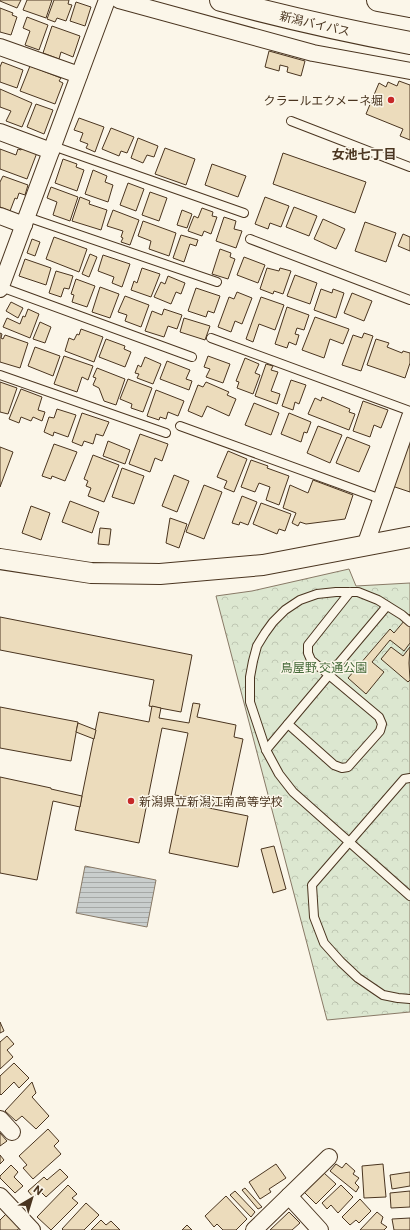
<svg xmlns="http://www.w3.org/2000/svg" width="410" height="1230" viewBox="0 0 410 1230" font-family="Commissioner,'Noto Sans JP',sans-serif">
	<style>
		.forest { fill: url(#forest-crowns); stroke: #887966 }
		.water { fill: url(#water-rules); stroke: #887966 }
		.building { fill: #ecdcbc; stroke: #4a3520 }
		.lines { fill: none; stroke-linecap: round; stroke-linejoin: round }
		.service-casing { stroke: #4a3520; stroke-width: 10 }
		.minor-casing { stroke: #4a3520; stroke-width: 18 }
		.tertiary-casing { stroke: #4a3520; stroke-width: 22 }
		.trunk-casing { stroke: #4a3520; stroke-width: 24 }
		.service { stroke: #fbf6e9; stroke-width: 8 }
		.minor { stroke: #fbf6e9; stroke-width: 16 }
		.tertiary { stroke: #fbf6e9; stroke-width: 20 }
		.trunk { stroke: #fbf6e9; stroke-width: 22 }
		.poi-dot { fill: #c62828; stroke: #fbf6e9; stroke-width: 1.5 }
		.labels { text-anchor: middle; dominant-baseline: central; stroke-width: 3; stroke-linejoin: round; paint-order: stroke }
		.street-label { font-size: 12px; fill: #4a3520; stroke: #fbf6e9 }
		.poi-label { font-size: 12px; fill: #4a3520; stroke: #fbf6e9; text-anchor: end }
		.park-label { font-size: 12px; fill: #436837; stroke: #fbf6e9 }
		.neighbourhood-label { font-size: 13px; font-weight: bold; fill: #4a3520; stroke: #fbf6e9 }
	</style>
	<defs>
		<pattern id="forest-crowns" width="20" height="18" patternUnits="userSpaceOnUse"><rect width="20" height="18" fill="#dce7d0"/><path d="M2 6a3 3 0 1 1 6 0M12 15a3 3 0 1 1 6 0" fill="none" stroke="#bec7b2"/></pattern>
		<pattern id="water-rules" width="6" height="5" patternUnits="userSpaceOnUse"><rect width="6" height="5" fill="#c9cecd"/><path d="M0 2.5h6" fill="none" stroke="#a5a8a6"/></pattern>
	</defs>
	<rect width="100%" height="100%" fill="#fbf6e9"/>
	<path class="forest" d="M 349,569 L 356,586 L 410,583 L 410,1012 L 327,1020 L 216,596 L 252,591 Z"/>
	<path class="water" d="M 85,866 L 156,880 L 147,927 L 76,913 Z"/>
	<g class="building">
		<path d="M 0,0 L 21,0 L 17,8 L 0,1 Z"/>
		<path d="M 27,0 L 52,0 L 46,18 L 23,10 Z"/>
		<path d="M 54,0 L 69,0 L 68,4 L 72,5 L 66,21 L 57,18 L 55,22 L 47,19 Z"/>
		<path d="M 76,2 L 91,7 L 85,26 L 70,21 Z"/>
		<path d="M 0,8 L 13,13 L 12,15 L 17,17 L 11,35 L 0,32 Z"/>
		<path d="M 27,17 L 48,25 L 39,50 L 25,45 L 30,31 L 23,28 Z"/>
		<path d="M 52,26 L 80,36 L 73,57 L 61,52 L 59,59 L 43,53 Z"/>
		<path d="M 269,51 L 305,61 L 301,76 L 287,72 L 288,67 L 280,65 L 279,71 L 265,67 Z"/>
		<path d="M 2,62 L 23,70 L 17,88 L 0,82 L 0,67 Z"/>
		<path d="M 30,66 L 61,78 L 59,81 L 63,83 L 55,104 L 20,91 Z"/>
		<path d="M 399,81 L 410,85 L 410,140 L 400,136 L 403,129 L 366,114 L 379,83 L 386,87 L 388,82 L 397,86 Z"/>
		<path d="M 0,89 L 32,103 L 22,127 L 6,121 L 11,111 L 0,107 Z"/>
		<path d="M 36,104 L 53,110 L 44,134 L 27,127 Z"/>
		<path d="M 79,118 L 104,127 L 95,152 L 86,148 L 88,144 L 80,141 L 83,133 L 74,130 Z"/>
		<path d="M 111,128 L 134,137 L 127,153 L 121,151 L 119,156 L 102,149 Z"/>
		<path d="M 138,138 L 158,146 L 154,157 L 147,155 L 143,163 L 131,158 Z"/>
		<path d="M 24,145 L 38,150 L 27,179 L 0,169 L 0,149 L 16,155 L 18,149 L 21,150 Z"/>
		<path d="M 165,148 L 195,159 L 186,185 L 155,174 Z"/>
		<path d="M 283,153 L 366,182 L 355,213 L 273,184 Z"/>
		<path d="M 63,159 L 77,164 L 76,167 L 84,170 L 77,191 L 55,183 Z"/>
		<path d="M 212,164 L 246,176 L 238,197 L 205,185 Z"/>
		<path d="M 93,170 L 107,176 L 105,182 L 113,185 L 108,202 L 85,194 Z"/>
		<path d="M 3,176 L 28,185 L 25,195 L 19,193 L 17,199 L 15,198 L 10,211 L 0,207 L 0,182 Z"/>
		<path d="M 128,183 L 144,189 L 136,211 L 120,205 Z"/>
		<path d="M 51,187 L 78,197 L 70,221 L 53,215 L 57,202 L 47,198 Z"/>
		<path d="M 150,192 L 167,198 L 159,221 L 142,215 Z"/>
		<path d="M 80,197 L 90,201 L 89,204 L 107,210 L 101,230 L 72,221 Z"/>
		<path d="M 265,197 L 289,206 L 281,227 L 270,223 L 268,229 L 255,224 Z"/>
		<path d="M 294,207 L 317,216 L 309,236 L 286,227 Z"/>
		<path d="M 202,208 L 213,212 L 212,216 L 217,217 L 211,234 L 204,231 L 202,236 L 188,231 L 194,216 L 198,218 Z"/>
		<path d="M 113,210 L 139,220 L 130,245 L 121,242 L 123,238 L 121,237 L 123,231 L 107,226 Z"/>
		<path d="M 182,210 L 192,214 L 187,228 L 177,225 Z"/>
		<path d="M 224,217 L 236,221 L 234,229 L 242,231 L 236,248 L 216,241 Z"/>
		<path d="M 323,219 L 345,229 L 336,249 L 314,239 Z"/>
		<path d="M 143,221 L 176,233 L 169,256 L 149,249 L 151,241 L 138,236 Z"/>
		<path d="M 365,222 L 396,233 L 386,262 L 355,251 Z"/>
		<path d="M 403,234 L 410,237 L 410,251 L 398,246 Z"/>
		<path d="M 181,235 L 198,240 L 196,246 L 190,244 L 184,262 L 173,258 Z"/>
		<path d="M 54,237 L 87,249 L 79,272 L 46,259 Z"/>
		<path d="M 32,239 L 40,242 L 35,256 L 27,253 Z"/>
		<path d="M 220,249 L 231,253 L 230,257 L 235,259 L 228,279 L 212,274 Z"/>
		<path d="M 90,254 L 97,257 L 89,277 L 82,274 Z"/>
		<path d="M 103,255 L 130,264 L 122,287 L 112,283 L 114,277 L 98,271 Z"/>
		<path d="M 244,257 L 265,265 L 258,283 L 237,275 Z"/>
		<path d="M 25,259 L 51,268 L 46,285 L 19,276 Z"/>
		<path d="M 142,268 L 160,274 L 151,297 L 131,290 L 134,281 L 137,283 Z"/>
		<path d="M 267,268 L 279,271 L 280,268 L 291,271 L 283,294 L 274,291 L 273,294 L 260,289 Z"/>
		<path d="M 56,271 L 73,276 L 69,289 L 64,288 L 61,297 L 49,293 Z"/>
		<path d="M 295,275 L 317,283 L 310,304 L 287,296 Z"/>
		<path d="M 168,276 L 185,283 L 181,294 L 176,292 L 171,304 L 154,297 L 161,282 L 165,284 Z"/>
		<path d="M 76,279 L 95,286 L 87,307 L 72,302 L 74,295 L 71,294 Z"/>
		<path d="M 100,287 L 119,294 L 110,318 L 92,312 Z"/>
		<path d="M 196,288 L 220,296 L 214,313 L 208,311 L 206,317 L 188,311 Z"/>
		<path d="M 321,289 L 332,293 L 333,289 L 344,293 L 336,318 L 314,310 Z"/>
		<path d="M 237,292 L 252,298 L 242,324 L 235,321 L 231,332 L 218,327 L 229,297 L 234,299 Z"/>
		<path d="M 352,293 L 372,301 L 364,321 L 344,313 Z"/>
		<path d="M 125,296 L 149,305 L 141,327 L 125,321 L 127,315 L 118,312 Z"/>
		<path d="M 261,297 L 284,305 L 275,330 L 259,324 L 253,342 L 246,339 Z"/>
		<path d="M 11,302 L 23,308 L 18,318 L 6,311 Z"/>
		<path d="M 287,307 L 309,315 L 304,330 L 297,328 L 295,334 L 299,335 L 296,345 L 289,342 L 287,348 L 275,344 Z"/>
		<path d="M 28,309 L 39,314 L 30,338 L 3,327 L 7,318 L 20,324 L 23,316 L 25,317 Z"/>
		<path d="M 164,309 L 182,315 L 177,329 L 168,326 L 164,337 L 145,331 L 152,311 L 162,315 Z"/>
		<path d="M 315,317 L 349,329 L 343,344 L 330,339 L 324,358 L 302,350 Z"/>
		<path d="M 184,318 L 210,326 L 205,340 L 180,332 Z"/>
		<path d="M 40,322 L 51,327 L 45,343 L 33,339 Z"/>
		<path d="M 81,329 L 103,337 L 94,362 L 65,351 L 69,338 L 74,340 L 77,334 L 79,335 Z"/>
		<path d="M 0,333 L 2,334 L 1,338 L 3,339 L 5,335 L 28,343 L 20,368 L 0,362 Z"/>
		<path d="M 364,333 L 373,336 L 361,371 L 342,365 L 353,335 L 362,338 Z"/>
		<path d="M 106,339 L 125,346 L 124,349 L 131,352 L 125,367 L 99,357 Z"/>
		<path d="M 376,339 L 389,343 L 387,347 L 402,353 L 403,351 L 410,353 L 410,363 L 405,378 L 367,365 Z"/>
		<path d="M 35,347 L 60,356 L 53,376 L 28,366 Z"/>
		<path d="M 64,356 L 93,366 L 88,380 L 82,377 L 77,392 L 54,384 Z"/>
		<path d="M 208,356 L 230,364 L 223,383 L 206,377 L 210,369 L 204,367 Z"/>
		<path d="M 145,357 L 161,364 L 153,384 L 137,378 L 139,374 L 135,373 L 138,365 L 141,367 Z"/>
		<path d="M 245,358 L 259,364 L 255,373 L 260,375 L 253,394 L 237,388 L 239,382 L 236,381 Z"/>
		<path d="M 167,361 L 190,370 L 186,379 L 192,381 L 189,390 L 160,379 Z"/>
		<path d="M 266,364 L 273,366 L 271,370 L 278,372 L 271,391 L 280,394 L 277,404 L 255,396 Z"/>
		<path d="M 97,368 L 125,379 L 116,405 L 104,401 L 99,388 L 93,385 L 96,378 L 93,377 Z"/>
		<path d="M 128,379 L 152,388 L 143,412 L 131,408 L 132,404 L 120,399 Z"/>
		<path d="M 291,380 L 306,385 L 299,404 L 295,402 L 293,410 L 282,406 Z"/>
		<path d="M 0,382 L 17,388 L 8,414 L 0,412 Z"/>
		<path d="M 206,382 L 229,392 L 227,395 L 236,399 L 229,416 L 207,406 L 202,417 L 188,411 L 198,385 L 203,387 Z"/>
		<path d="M 21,389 L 42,397 L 38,410 L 45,412 L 42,421 L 33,417 L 31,421 L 21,417 L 19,423 L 9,419 Z"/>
		<path d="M 156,390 L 184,401 L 178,416 L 168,412 L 166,419 L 160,417 L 159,420 L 147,416 Z"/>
		<path d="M 322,397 L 350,409 L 349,412 L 355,414 L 349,430 L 308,414 L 315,398 L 321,401 Z"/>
		<path d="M 363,401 L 388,410 L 381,428 L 374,425 L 370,437 L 353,431 Z"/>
		<path d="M 254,403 L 279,413 L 271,435 L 245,425 Z"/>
		<path d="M 57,409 L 76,415 L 68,437 L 54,432 L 53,436 L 44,432 L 49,417 L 54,418 Z"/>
		<path d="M 82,413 L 109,422 L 103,436 L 96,434 L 93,444 L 84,441 L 82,446 L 72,442 Z"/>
		<path d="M 289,413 L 311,422 L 307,433 L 304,432 L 301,442 L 281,434 Z"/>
		<path d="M 318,426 L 342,435 L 330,463 L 307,453 Z"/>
		<path d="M 140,434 L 168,444 L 162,461 L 155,458 L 150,472 L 129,464 Z"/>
		<path d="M 347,437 L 370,446 L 359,472 L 336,463 Z"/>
		<path d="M 410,439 L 410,492 L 392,486 Z"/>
		<path d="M 108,441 L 130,450 L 125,464 L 103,456 Z"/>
		<path d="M 54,444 L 77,452 L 65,481 L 52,476 L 51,479 L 42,476 Z"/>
		<path d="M 0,447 L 13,452 L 0,487 Z"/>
		<path d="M 228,451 L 247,459 L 234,492 L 224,488 L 227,481 L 217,477 Z"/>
		<path d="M 93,455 L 119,465 L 104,502 L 88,496 L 91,488 L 86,486 L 88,481 L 84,479 Z"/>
		<path d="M 251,460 L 268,466 L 267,468 L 289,476 L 279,505 L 266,500 L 270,487 L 259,483 L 255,492 L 241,487 Z"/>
		<path d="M 122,468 L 144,476 L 134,504 L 112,497 Z"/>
		<path d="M 174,475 L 189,481 L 177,512 L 162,506 Z"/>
		<path d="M 313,480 L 353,495 L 345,519 L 306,524 L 300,522 L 298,526 L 292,523 L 296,513 L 283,508 L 290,485 L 308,493 Z"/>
		<path d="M 204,485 L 222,492 L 204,539 L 186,532 Z"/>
		<path d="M 242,496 L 257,502 L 248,525 L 240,522 L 239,525 L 232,523 Z"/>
		<path d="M 70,501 L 99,512 L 92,533 L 62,522 Z"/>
		<path d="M 261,503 L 291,514 L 285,531 L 279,529 L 277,534 L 253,524 Z"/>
		<path d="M 31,506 L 50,513 L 41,540 L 22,533 Z"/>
		<path d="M 170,518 L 187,524 L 179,548 L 166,543 Z"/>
		<path d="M 100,528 L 111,529 L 109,545 L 98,544 Z"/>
		<path d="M 410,614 L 410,643 L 404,651 L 390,640 L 372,662 L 384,672 L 366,694 L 348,678 L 390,629 L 394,633 Z"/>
		<path d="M 0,617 L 192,655 L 181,712 L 149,706 L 154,680 L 0,650 Z"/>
		<path d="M 391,647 L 403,656 L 410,647 L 409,663 L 410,680 L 408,682 L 381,659 Z"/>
		<path d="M 193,703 L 200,704 L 197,717 L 236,725 L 234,737 L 243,739 L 229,805 L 205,800 L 204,807 L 248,816 L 238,867 L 169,853 L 179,805 L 197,808 L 198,799 L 175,795 L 188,733 L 162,728 L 139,843 L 75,830 L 99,712 L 149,722 L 152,706 L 161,708 L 159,718 L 189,723 Z"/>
		<path d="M 0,707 L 78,722 L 71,761 L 0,748 Z"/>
		<path d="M 78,723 L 96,730 L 94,739 L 76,732 Z"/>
		<path d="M 0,777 L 51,788 L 51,789 L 82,796 L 80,807 L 53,801 L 37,880 L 0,873 Z"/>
		<path d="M 274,846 L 286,889 L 273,893 L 261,849 Z"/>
		<path d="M 0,1022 L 4,1031 L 0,1033 Z"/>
		<path d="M 7,1036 L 14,1044 L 7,1050 L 13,1057 L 0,1069 L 0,1042 Z"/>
		<path d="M 14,1063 L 29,1078 L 19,1088 L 14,1082 L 1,1095 L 0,1094 L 0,1076 Z"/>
		<path d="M 32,1082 L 36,1093 L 32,1097 L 49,1116 L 36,1129 L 22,1116 L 16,1121 L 5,1111 Z"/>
		<path d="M 48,1129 L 59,1141 L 54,1146 L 61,1154 L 33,1179 L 23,1168 L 27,1165 L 19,1156 Z"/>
		<path d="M 0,1133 L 7,1141 L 0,1146 Z"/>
		<path d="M 0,1155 L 4,1160 L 0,1164 Z"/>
		<path d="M 346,1163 L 355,1171 L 353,1174 L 359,1178 L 355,1183 L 359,1187 L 356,1192 L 330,1171 L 336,1164 L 342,1168 Z"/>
		<path d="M 276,1164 L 286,1178 L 269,1189 L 271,1192 L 260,1199 L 249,1182 Z"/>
		<path d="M 383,1164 L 386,1197 L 364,1198 L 362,1166 Z"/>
		<path d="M 11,1165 L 18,1172 L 14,1177 L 23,1186 L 15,1193 L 0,1178 L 0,1176 Z"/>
		<path d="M 60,1169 L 68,1177 L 46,1197 L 40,1191 L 33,1197 L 28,1191 L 44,1177 L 47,1180 Z"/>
		<path d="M 410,1172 L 410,1186 L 392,1189 L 390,1175 Z"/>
		<path d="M 324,1173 L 336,1184 L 316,1204 L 304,1192 Z"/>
		<path d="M 68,1185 L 77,1194 L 72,1198 L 78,1203 L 51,1230 L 37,1217 Z"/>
		<path d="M 341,1185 L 353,1197 L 338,1213 L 331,1205 L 327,1209 L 322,1203 Z"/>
		<path d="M 245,1188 L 262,1207 L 258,1209 L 242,1190 Z"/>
		<path d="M 235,1191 L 255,1212 L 251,1217 L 230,1195 Z"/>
		<path d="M 410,1191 L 410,1207 L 391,1208 L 390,1193 Z"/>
		<path d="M 226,1196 L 247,1219 L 236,1230 L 223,1230 L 217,1224 L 214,1227 L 205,1216 Z"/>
		<path d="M 360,1199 L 371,1211 L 359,1223 L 356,1220 L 350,1225 L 342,1217 Z"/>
		<path d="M 86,1203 L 99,1215 L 84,1230 L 63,1230 L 62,1229 Z"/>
		<path d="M 289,1212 L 300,1223 L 292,1230 L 270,1230 Z"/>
		<path d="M 377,1212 L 383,1217 L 381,1223 L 387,1227 L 384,1230 L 360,1230 Z"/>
		<path d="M 6,1214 L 20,1228 L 17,1230 L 0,1230 L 0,1220 Z"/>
		<path d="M 410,1218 L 410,1230 L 394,1230 L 392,1219 Z"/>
		<path d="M 101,1220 L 106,1225 L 111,1221 L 120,1230 L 91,1230 Z"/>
		<path d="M 187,1225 L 192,1230 L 182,1230 Z"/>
	</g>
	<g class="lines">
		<defs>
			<g id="service">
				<path d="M 291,121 L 410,167"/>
				<path d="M 53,146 L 244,213"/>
				<path d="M 27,217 L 217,282"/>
				<path d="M 250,239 L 410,300"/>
				<path d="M 1,287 L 192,357"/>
				<path d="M 211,338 L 410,411"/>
				<path d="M 0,375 L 166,433"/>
				<path d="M 180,426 L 381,499"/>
				<path d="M 410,622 L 402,615 L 378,600 L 358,592 L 336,592 L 317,594 L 300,600 L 285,610 L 273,622 L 265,633 L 257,646 L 253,661 L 250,677 L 250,702 L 266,750 L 279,774 L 293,792 L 410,896"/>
				<path d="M 288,724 L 334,765 L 342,768 L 348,767 L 380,731 L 382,724 L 379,717 L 311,660 L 308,653 L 308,645 L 350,592"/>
				<path d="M 266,750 L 387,606"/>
				<path d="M 410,778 L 404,779 L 312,885 L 314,917 L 324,943 L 341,962 L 358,978 L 383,995 L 398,998 L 410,999"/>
			</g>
			<g id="minor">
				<path d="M 119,0 L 313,53 L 410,71"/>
				<path d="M 0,47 L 79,75"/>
				<path d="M 0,132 L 51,151"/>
				<path d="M 0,216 L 24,225"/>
				<path d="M 0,289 L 107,0"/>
				<path d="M 365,546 L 410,417"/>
				<path d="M 0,1119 L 12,1132"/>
				<path d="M 0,1196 L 32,1230"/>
				<path d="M 289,1196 L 320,1230"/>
				<path d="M 254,1230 L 329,1157"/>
			</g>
			<path id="tertiary" d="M 0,559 L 91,573 L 160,574 L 263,565 L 410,537"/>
			<g id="trunk">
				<path d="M 221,0 C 283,17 346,31 410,43"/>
				<path d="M 378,0 L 410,6"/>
			</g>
		</defs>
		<use href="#service" class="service-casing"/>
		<use href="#minor" class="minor-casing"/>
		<use href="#tertiary" class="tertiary-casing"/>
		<use href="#trunk" class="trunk-casing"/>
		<use href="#service" class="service"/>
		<use href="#minor" class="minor"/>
		<use href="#tertiary" class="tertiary"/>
		<use href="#trunk" class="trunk"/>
	</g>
	<g class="poi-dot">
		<circle cx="391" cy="100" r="4"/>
		<circle cx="131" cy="801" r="4"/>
	</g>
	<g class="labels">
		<g class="street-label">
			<text transform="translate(315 23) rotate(13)">新潟バイパス</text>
		</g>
		<g class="poi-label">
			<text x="383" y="100">クラールエクメーネ堀</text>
			<text x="139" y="801" text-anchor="start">新潟県立新潟江南高等学校</text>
		</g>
		<g class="park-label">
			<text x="324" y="667">鳥屋野 交通公園</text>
		</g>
		<g class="neighbourhood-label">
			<text x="364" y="154">女池七丁目</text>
		</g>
	</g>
	<g transform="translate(32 1198) rotate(38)" stroke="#fbf6e9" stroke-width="3" paint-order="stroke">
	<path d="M0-3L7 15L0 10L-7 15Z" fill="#4a3520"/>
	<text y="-6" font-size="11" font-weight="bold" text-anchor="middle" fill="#4a3520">N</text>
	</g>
</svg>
